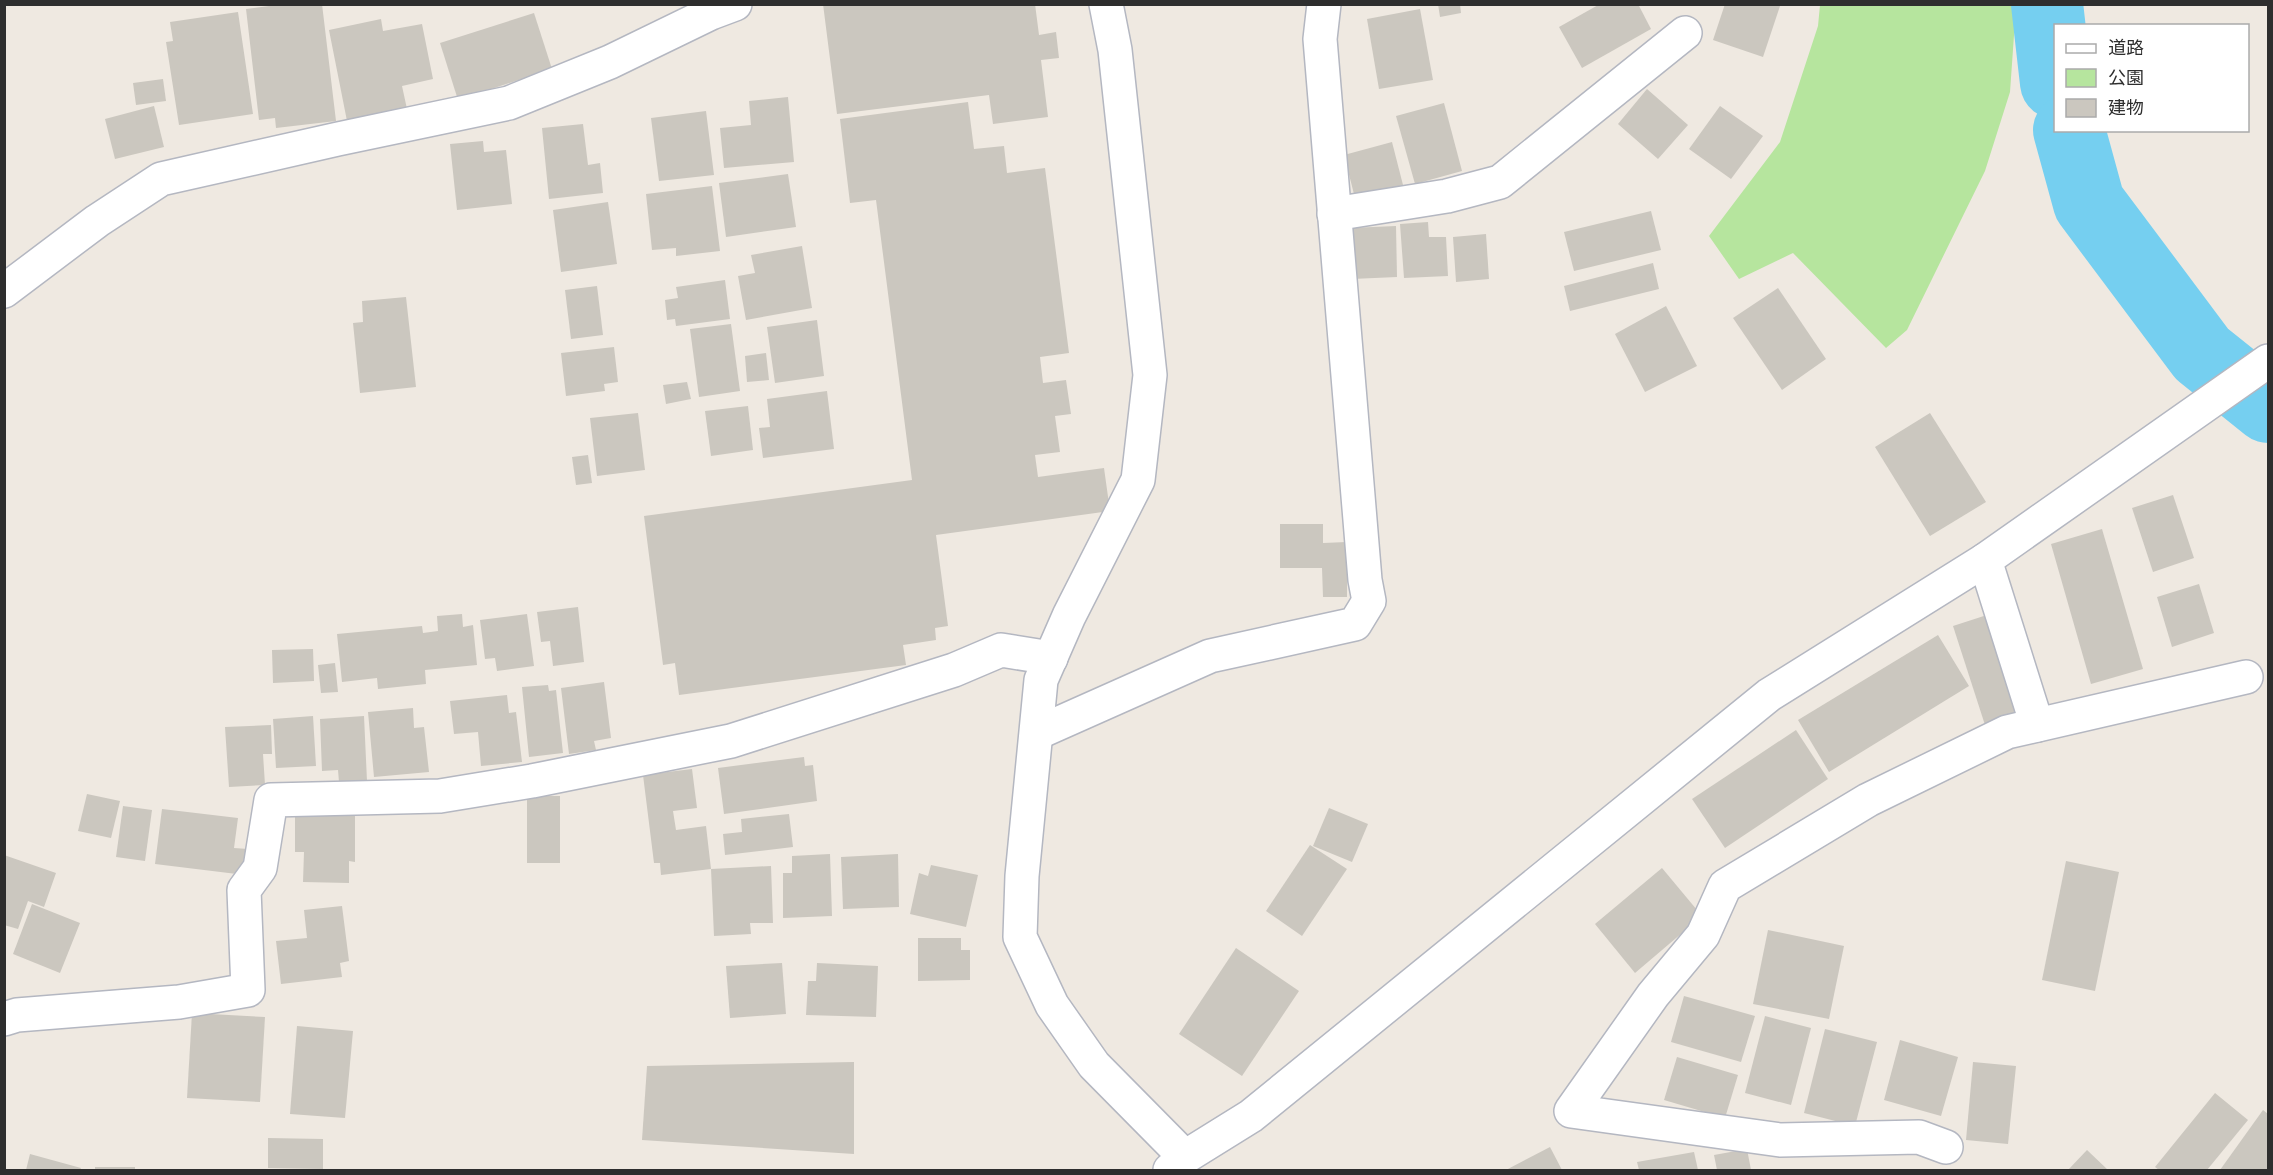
<svg xmlns="http://www.w3.org/2000/svg" width="2273" height="1175" viewBox="0 0 2273 1175" font-family="'Noto Sans','Noto Sans JP',sans-serif">
	<style>
		.green { fill: #b6e59e }
		.lines { fill: none; stroke-linecap: round; stroke-linejoin: round }
		.river { stroke: #75cff0; stroke-width: 72 }
		.building { fill: #cbc7bf }
		.street-casing { stroke: #b4b7c1; stroke-width: 36 }
		.street { stroke: #fff; stroke-width: 33 }
	</style>
	<rect width="100%" height="100%" fill="#efe9e1"/>
	<path class="green" d="M 1820,5 L 2014,5 L 2015,21 L 2010,92 L 1985,171 L 1907,330 L 1886,348 L 1793,253 L 1739,279 L 1709,236 L 1780,142 L 1818,26 Z"/>
	<g class="lines">
		<g class="river">
			<path d="M 2047,4 L 2056,83"/>
			<path d="M 2069,130 L 2089,203 L 2202,354 L 2268,407"/>
		</g>
	</g>
	<g class="building">
		<path d="M 284,4 L 322,4 L 336,121 L 276,128 L 275,118 L 259,120 L 246,9 Z"/>
		<path d="M 823,4 L 1035,4 L 1039,35 L 1056,32 L 1059,58 L 1041,60 L 1048,117 L 993,124 L 989,95 L 837,114 Z"/>
		<path d="M 1438,4 L 1460,4 L 1461,13 L 1440,17 Z"/>
		<path d="M 1600,4 L 1638,4 L 1651,29 L 1582,68 L 1559,27 Z"/>
		<path d="M 1725,4 L 1775,4 L 1780,6 L 1763,57 L 1713,40 Z"/>
		<path d="M 1420,9 L 1433,80 L 1379,89 L 1367,19 Z"/>
		<path d="M 238,12 L 253,114 L 179,125 L 166,42 L 173,41 L 170,22 Z"/>
		<path d="M 534,13 L 552,69 L 458,100 L 440,43 Z"/>
		<path d="M 381,19 L 383,31 L 422,24 L 433,79 L 402,86 L 407,109 L 347,121 L 329,30 Z"/>
		<path d="M 163,79 L 166,101 L 136,105 L 133,83 Z"/>
		<path d="M 1647,89 L 1688,125 L 1658,159 L 1618,124 Z"/>
		<path d="M 788,97 L 794,162 L 724,168 L 720,128 L 751,125 L 749,101 Z"/>
		<path d="M 968,102 L 974,149 L 1004,146 L 1007,173 L 1045,168 L 1069,353 L 1040,357 L 1043,383 L 1066,380 L 1071,414 L 1055,416 L 1060,452 L 1035,455 L 1038,477 L 1104,468 L 1110,511 L 936,535 L 948,626 L 935,628 L 936,640 L 903,645 L 906,665 L 679,695 L 675,663 L 663,665 L 644,516 L 912,480 L 876,200 L 850,203 L 840,119 Z"/>
		<path d="M 1444,103 L 1462,171 L 1415,184 L 1396,116 Z"/>
		<path d="M 154,106 L 164,147 L 115,159 L 105,119 Z"/>
		<path d="M 1720,106 L 1763,136 L 1731,179 L 1689,149 Z"/>
		<path d="M 706,111 L 714,175 L 659,181 L 651,118 Z"/>
		<path d="M 583,124 L 588,165 L 600,163 L 603,193 L 549,199 L 542,128 Z"/>
		<path d="M 483,141 L 484,152 L 506,150 L 512,204 L 457,210 L 450,144 Z"/>
		<path d="M 1392,142 L 1403,185 L 1355,198 L 1344,155 Z"/>
		<path d="M 788,174 L 796,227 L 726,237 L 719,183 Z"/>
		<path d="M 712,186 L 720,251 L 676,256 L 676,248 L 652,250 L 646,194 Z"/>
		<path d="M 608,202 L 617,264 L 561,272 L 553,210 Z"/>
		<path d="M 1651,211 L 1661,250 L 1574,271 L 1564,232 Z"/>
		<path d="M 1428,222 L 1429,237 L 1446,237 L 1448,276 L 1404,278 L 1400,224 Z"/>
		<path d="M 1396,226 L 1397,277 L 1352,279 L 1350,228 Z"/>
		<path d="M 1486,234 L 1489,279 L 1456,282 L 1453,237 Z"/>
		<path d="M 802,246 L 812,308 L 746,320 L 738,276 L 755,273 L 751,255 Z"/>
		<path d="M 1653,263 L 1659,289 L 1570,311 L 1564,286 Z"/>
		<path d="M 725,280 L 730,319 L 676,326 L 675,319 L 667,320 L 665,300 L 678,298 L 676,287 Z"/>
		<path d="M 597,286 L 603,335 L 571,339 L 565,290 Z"/>
		<path d="M 1778,288 L 1826,359 L 1782,390 L 1733,318 Z"/>
		<path d="M 406,297 L 416,387 L 360,393 L 353,323 L 363,322 L 362,301 Z"/>
		<path d="M 1666,306 L 1697,366 L 1645,392 L 1615,334 Z"/>
		<path d="M 817,320 L 824,376 L 775,383 L 767,327 Z"/>
		<path d="M 731,324 L 740,391 L 699,397 L 690,329 Z"/>
		<path d="M 614,347 L 618,382 L 604,384 L 605,391 L 566,396 L 561,353 Z"/>
		<path d="M 766,353 L 769,380 L 747,382 L 745,356 Z"/>
		<path d="M 687,382 L 691,399 L 666,404 L 663,385 Z"/>
		<path d="M 827,391 L 834,449 L 763,458 L 759,428 L 770,427 L 767,399 Z"/>
		<path d="M 748,406 L 753,450 L 711,456 L 705,411 Z"/>
		<path d="M 638,413 L 645,470 L 597,476 L 590,418 Z"/>
		<path d="M 1930,413 L 1986,502 L 1930,536 L 1875,447 Z"/>
		<path d="M 588,455 L 592,483 L 576,485 L 572,457 Z"/>
		<path d="M 2173,495 L 2194,558 L 2153,572 L 2132,508 Z"/>
		<path d="M 1280,524 L 1323,524 L 1323,543 L 1347,542 L 1347,597 L 1323,597 L 1322,568 L 1280,568 Z"/>
		<path d="M 2102,529 L 2143,669 L 2091,684 L 2051,544 Z"/>
		<path d="M 2199,584 L 2214,633 L 2172,647 L 2157,597 Z"/>
		<path d="M 578,607 L 584,662 L 553,666 L 550,641 L 541,642 L 537,612 Z"/>
		<path d="M 462,614 L 463,627 L 473,625 L 477,665 L 425,670 L 426,684 L 378,689 L 377,678 L 342,682 L 337,634 L 422,626 L 423,633 L 438,631 L 437,616 Z"/>
		<path d="M 527,614 L 534,666 L 497,671 L 495,658 L 485,659 L 480,620 Z"/>
		<path d="M 1990,614 L 2021,713 L 1985,725 L 1953,626 Z"/>
		<path d="M 1938,635 L 1969,686 L 1829,772 L 1798,720 Z"/>
		<path d="M 313,649 L 314,681 L 273,683 L 272,650 Z"/>
		<path d="M 335,663 L 338,692 L 321,693 L 318,665 Z"/>
		<path d="M 604,682 L 611,738 L 594,741 L 596,750 L 569,754 L 561,688 Z"/>
		<path d="M 548,685 L 549,691 L 556,690 L 563,753 L 529,757 L 522,687 Z"/>
		<path d="M 507,695 L 509,713 L 516,712 L 522,762 L 481,766 L 478,732 L 454,734 L 450,701 Z"/>
		<path d="M 413,708 L 414,728 L 424,727 L 429,772 L 374,777 L 368,712 Z"/>
		<path d="M 313,716 L 316,766 L 276,768 L 273,719 Z"/>
		<path d="M 364,716 L 367,781 L 339,782 L 338,770 L 322,771 L 320,719 Z"/>
		<path d="M 271,725 L 272,754 L 263,754 L 265,785 L 229,787 L 225,727 Z"/>
		<path d="M 1796,730 L 1828,779 L 1725,848 L 1692,799 Z"/>
		<path d="M 804,757 L 805,766 L 813,765 L 817,801 L 724,814 L 718,768 Z"/>
		<path d="M 692,769 L 697,808 L 673,811 L 676,830 L 706,826 L 711,869 L 661,875 L 660,863 L 654,863 L 643,775 Z"/>
		<path d="M 87,794 L 120,801 L 111,838 L 78,831 Z"/>
		<rect x="527" y="796" width="33" height="67"/>
		<path d="M 123,806 L 152,810 L 145,861 L 116,857 Z"/>
		<path d="M 1329,808 L 1368,824 L 1352,862 L 1313,846 Z"/>
		<path d="M 162,809 L 238,818 L 234,848 L 248,849 L 245,875 L 155,864 Z"/>
		<path d="M 295,814 L 355,814 L 355,862 L 349,861 L 349,883 L 303,882 L 304,852 L 295,852 Z"/>
		<path d="M 789,814 L 793,847 L 725,855 L 723,834 L 742,832 L 741,819 Z"/>
		<path d="M 1310,845 L 1347,869 L 1302,936 L 1266,911 Z"/>
		<path d="M 830,854 L 832,916 L 783,918 L 783,873 L 792,873 L 792,856 Z"/>
		<path d="M 898,854 L 899,907 L 843,909 L 841,857 Z"/>
		<path d="M 4,855 L 56,873 L 44,907 L 28,901 L 18,929 L 4,925 Z"/>
		<path d="M 2066,861 L 2119,872 L 2095,991 L 2042,980 Z"/>
		<path d="M 931,865 L 978,875 L 966,927 L 910,914 L 919,873 L 928,876 Z"/>
		<path d="M 771,866 L 773,923 L 750,923 L 751,934 L 714,936 L 711,869 Z"/>
		<path d="M 1662,868 L 1702,916 L 1635,973 L 1595,924 Z"/>
		<path d="M 32,904 L 80,923 L 60,973 L 13,954 Z"/>
		<path d="M 342,906 L 349,961 L 340,963 L 342,977 L 281,984 L 276,941 L 307,938 L 304,910 Z"/>
		<path d="M 1768,930 L 1844,946 L 1829,1019 L 1753,1004 Z"/>
		<path d="M 918,938 L 961,938 L 961,950 L 970,950 L 970,980 L 918,981 Z"/>
		<path d="M 1236,948 L 1299,991 L 1242,1076 L 1179,1034 Z"/>
		<path d="M 782,963 L 786,1014 L 730,1018 L 726,966 Z"/>
		<path d="M 817,963 L 878,966 L 876,1017 L 806,1015 L 808,981 L 816,981 Z"/>
		<path d="M 1684,996 L 1755,1016 L 1741,1062 L 1671,1042 Z"/>
		<path d="M 192,1013 L 265,1017 L 260,1102 L 187,1098 Z"/>
		<path d="M 1765,1016 L 1811,1028 L 1791,1105 L 1745,1093 Z"/>
		<path d="M 297,1026 L 353,1031 L 345,1118 L 290,1114 Z"/>
		<path d="M 1825,1029 L 1877,1042 L 1855,1126 L 1804,1113 Z"/>
		<path d="M 1900,1040 L 1958,1057 L 1941,1116 L 1884,1100 Z"/>
		<path d="M 1677,1057 L 1738,1075 L 1725,1118 L 1664,1100 Z"/>
		<path d="M 854,1062 L 854,1154 L 642,1140 L 647,1066 Z"/>
		<path d="M 1973,1062 L 2016,1066 L 2008,1144 L 1966,1140 Z"/>
		<path d="M 2215,1093 L 2248,1120 L 2207,1170 L 2159,1170 L 2155,1167 Z"/>
		<path d="M 2263,1110 L 2268,1114 L 2268,1170 L 2220,1170 Z"/>
		<path d="M 268,1138 L 323,1139 L 323,1169 L 268,1168 Z"/>
		<path d="M 1550,1147 L 1562,1170 L 1506,1170 Z"/>
		<path d="M 1747,1149 L 1751,1170 L 1717,1170 L 1714,1155 Z"/>
		<path d="M 2087,1150 L 2108,1170 L 2068,1170 Z"/>
		<path d="M 1694,1152 L 1698,1170 L 1639,1170 L 1637,1162 Z"/>
		<path d="M 30,1154 L 81,1168 L 80,1170 L 26,1170 Z"/>
		<rect x="95" y="1167" width="40" height="3"/>
	</g>
	<g class="lines">
		<defs>
			<g id="street">
				<path d="M 1106,4 L 1115,50 L 1150,375 L 1138,480 L 1069,616 L 1041,680 L 1022,876 L 1020,937 L 1052,1005 L 1094,1065 L 1185,1157"/>
				<path d="M 1334,214 L 1447,196 L 1500,182 L 1685,33"/>
				<path d="M 4,291 L 97,221 L 161,179 L 338,139 L 509,103 L 610,62 L 711,13 L 735,4"/>
				<path d="M 1985,560 L 2037,725"/>
				<path d="M 1037,733 L 1210,656 L 1355,624 L 1369,601 L 1365,580 L 1320,39 L 1324,4"/>
				<path d="M 4,1019 L 17,1015 L 179,1002 L 248,990 L 244,890 L 260,868 L 271,800 L 440,796 L 532,781 L 731,741 L 954,670 L 1001,650 L 1051,658"/>
				<path d="M 1946,1147 L 1919,1137 L 1780,1140 L 1571,1111 L 1653,995 L 1703,935 L 1725,886 L 1868,800 L 2007,732 L 2246,677"/>
				<path d="M 1170,1170 L 1185,1157 L 1251,1116 L 1769,695 L 1985,560 L 2268,361"/>
			</g>
		</defs>
		<use href="#street" class="street-casing"/>
		<use href="#street" class="street"/>
	</g>
	<rect width="2273" height="1175" fill="none" stroke="#2e2e2e" stroke-width="12"/>
	<rect x="2054" y="24" width="195" height="108" fill="#ffffff" stroke="#ababab" stroke-width="1.5"/>
	<rect x="2066" y="44" width="30" height="9" fill="#ffffff" stroke="#ababab" stroke-width="1.5"/>
	<text x="2108" y="54" font-size="18" fill="#2e2e2e">道路</text>
	<rect x="2066" y="69" width="30" height="18" fill="#b6e59e" stroke="#ababab" stroke-width="1.5"/>
	<text x="2108" y="84" font-size="18" fill="#2e2e2e">公園</text>
	<rect x="2066" y="99" width="30" height="18" fill="#cbc7bf" stroke="#ababab" stroke-width="1.5"/>
	<text x="2108" y="114" font-size="18" fill="#2e2e2e">建物</text>
</svg>
